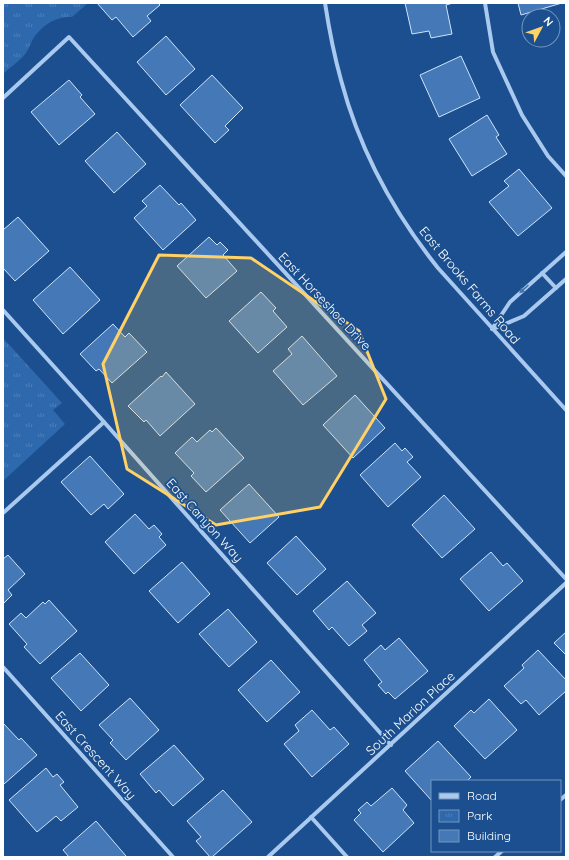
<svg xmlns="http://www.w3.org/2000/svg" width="569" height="860" viewBox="0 0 569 860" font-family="Quicksand,sans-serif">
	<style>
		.park { fill: url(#park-tufts) }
		.building { fill: #4478b7; stroke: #cfe3fa }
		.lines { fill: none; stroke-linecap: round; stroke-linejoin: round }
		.minor { stroke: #a9c9ee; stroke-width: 4 }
		.oneway { fill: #4674ac }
		.marked { fill: #ffd166; fill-opacity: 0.2; stroke: #ffd166; stroke-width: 3; stroke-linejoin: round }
		.labels { text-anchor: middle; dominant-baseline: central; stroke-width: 3.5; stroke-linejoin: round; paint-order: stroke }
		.street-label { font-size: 13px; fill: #fff; stroke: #1b4f8f }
	</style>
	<defs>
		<pattern id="park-tufts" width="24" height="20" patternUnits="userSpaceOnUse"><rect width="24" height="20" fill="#2e69ad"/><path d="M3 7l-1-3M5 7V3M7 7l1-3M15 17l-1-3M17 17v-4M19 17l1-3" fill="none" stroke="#4d80b9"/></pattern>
	</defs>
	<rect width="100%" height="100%" fill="#1b4f8f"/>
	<g class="park">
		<path d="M 3,3 L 88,3 L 72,17 C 57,16 44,24 35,36 C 31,41 30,47 26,53 C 20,61 10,67 3,74 Z"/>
		<path d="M 3,338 L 62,403 L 53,410 L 65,424 L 3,481 Z"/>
	</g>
	<g class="building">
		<path d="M 97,3 L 158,3 L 160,5 L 147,16 L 151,21 L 133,37 L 116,17 L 112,20 Z"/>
		<path d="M 405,3 L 453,3 L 446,5 L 452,34 L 431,38 L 429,31 L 412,34 Z"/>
		<path d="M 518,3 L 562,3 L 521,15 Z"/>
		<path d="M 166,36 L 195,69 L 166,95 L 137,62 Z"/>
		<path d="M 461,56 L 480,98 L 439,117 L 420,75 Z"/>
		<path d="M 212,75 L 243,108 L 225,126 L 229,130 L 215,143 L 180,105 Z"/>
		<path d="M 69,80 L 82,95 L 80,97 L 95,114 L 59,145 L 31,112 Z"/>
		<path d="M 487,115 L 499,135 L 496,137 L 507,154 L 472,176 L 449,139 Z"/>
		<path d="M 117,132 L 146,164 L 114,193 L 85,161 Z"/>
		<path d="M 519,169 L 552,208 L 518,236 L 489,202 L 509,186 L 504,181 Z"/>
		<path d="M 160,185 L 179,205 L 181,203 L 196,220 L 163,250 L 134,218 L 147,206 L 142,201 Z"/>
		<path d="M 18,217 L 49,251 L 15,281 L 3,268 L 3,230 Z"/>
		<path d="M 209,237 L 217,245 L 220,242 L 228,250 L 223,255 L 237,271 L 206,298 L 177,266 Z"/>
		<path d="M 70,267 L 100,300 L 63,334 L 33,300 Z"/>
		<path d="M 261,292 L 276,308 L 273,311 L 287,327 L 258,353 L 229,321 Z"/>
		<path d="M 113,324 L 125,337 L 129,333 L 147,352 L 112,383 L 99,369 L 96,371 L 80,354 Z"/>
		<path d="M 302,336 L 337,376 L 303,405 L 273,371 L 292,354 L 288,349 Z"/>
		<path d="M 166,372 L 195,404 L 160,436 L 146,420 L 144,422 L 128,406 L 161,376 L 162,377 Z"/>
		<path d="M 355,395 L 385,428 L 353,458 L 323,425 Z"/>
		<path d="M 216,428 L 244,458 L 206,492 L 191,476 L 194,473 L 175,453 L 192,437 L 197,442 L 210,430 L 212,432 Z"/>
		<path d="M 395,443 L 402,451 L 405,448 L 413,457 L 407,462 L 421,477 L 388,507 L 360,475 Z"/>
		<path d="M 90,456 L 124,494 L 108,509 L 104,504 L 91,515 L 61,482 Z"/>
		<path d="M 249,484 L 279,517 L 250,543 L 220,510 Z"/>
		<path d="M 444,495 L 475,529 L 442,558 L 412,525 Z"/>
		<path d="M 135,514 L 149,529 L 154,525 L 162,534 L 159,537 L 166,545 L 134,574 L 105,542 Z"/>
		<path d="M 296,536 L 326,569 L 297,595 L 267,563 Z"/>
		<path d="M 491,552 L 503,566 L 507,563 L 523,581 L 489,611 L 460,579 Z"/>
		<path d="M 8,555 L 25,574 L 8,590 L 12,595 L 3,604 L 3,559 Z"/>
		<path d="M 182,562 L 210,594 L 178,623 L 149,591 Z"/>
		<path d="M 347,581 L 376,613 L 362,625 L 367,631 L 349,646 L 332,627 L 329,630 L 313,611 Z"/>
		<path d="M 49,600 L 77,631 L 40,664 L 24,647 L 27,644 L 9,624 L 21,613 L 26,618 L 43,602 L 45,604 Z"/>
		<path d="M 228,609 L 257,642 L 229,667 L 199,634 Z"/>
		<path d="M 566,632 L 566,655 L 554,643 Z"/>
		<path d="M 399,638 L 428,671 L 395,699 L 388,692 L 386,694 L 378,685 L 382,682 L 364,660 L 381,645 L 385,650 Z"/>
		<path d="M 538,650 L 566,680 L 566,691 L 539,715 L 526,700 L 521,704 L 504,686 L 524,668 L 522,665 Z"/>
		<path d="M 80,653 L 109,685 L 81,711 L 51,678 Z"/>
		<path d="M 271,660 L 300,692 L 267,722 L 238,690 Z"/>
		<path d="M 130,698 L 159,730 L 126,760 L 110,743 L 113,740 L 99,725 Z"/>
		<path d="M 489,699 L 517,730 L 485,759 L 454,726 L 471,710 L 474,713 Z"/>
		<path d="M 312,710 L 330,730 L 334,727 L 349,744 L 312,777 L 284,744 L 299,731 L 295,725 Z"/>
		<path d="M 3,723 L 19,740 L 21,738 L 37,755 L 4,784 L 3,783 Z"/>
		<path d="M 438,741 L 471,777 L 467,781 L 432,781 L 432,801 L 405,771 Z"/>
		<path d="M 174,745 L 204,779 L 173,806 L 159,790 L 156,793 L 140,774 Z"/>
		<path d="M 46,768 L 53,777 L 57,774 L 64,782 L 60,785 L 78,807 L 61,821 L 56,816 L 37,832 L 9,800 Z"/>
		<path d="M 392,788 L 407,805 L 403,810 L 414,823 L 383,852 L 354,820 L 361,813 L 358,810 L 367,802 L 371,806 Z"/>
		<path d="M 223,790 L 252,822 L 212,857 L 210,857 L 196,841 L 201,837 L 187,821 Z"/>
		<path d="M 96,821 L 126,856 L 125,857 L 69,857 L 63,850 Z"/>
	</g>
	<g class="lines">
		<g class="minor">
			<path d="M 325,3 C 329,29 334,55 341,80 C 359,148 394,213 438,268 L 566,410"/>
			<path d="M 485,3 L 493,52 L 522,115 L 548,156 L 566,176"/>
			<path d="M 3,98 L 69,37 L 566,579"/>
			<path d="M 542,273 L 556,288"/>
			<path d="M 3,310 L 104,422 L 391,745"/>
			<path d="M 492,329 L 510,302 L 566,252"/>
			<path d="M 493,329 L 524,316 L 566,279"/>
			<path d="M 3,513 L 104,422"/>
			<path d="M 3,667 L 173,857"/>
			<path d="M 560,800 L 566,795"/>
			<path d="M 311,817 L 347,857"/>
			<path d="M 268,857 L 566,583"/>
			<path d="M 495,857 L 502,851"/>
		</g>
	</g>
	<defs><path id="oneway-solid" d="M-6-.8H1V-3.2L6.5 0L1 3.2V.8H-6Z"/></defs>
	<use class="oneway" href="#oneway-solid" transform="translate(524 289) rotate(138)"/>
	<path class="marked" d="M 159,255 L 251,258 L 359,331 L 386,399 L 320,507 L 216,525 L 127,469 L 103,364 Z"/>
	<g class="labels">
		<g class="street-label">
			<text transform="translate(470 285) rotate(50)">East Brooks Farms Road</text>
			<text transform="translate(325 301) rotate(47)">East Horseshoe Drive</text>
			<text transform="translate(205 520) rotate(48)">East Canyon Way</text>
			<text transform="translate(410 713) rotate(-43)">South Marion Place</text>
			<text transform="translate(96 755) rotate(48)">East Crescent Way</text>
		</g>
	</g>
	<rect width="569" height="860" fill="none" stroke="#ffffff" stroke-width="8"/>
	<rect x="431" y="780" width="130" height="72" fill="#1b4f8f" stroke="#7695bc"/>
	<rect x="439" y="793" width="20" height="6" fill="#a9c9ee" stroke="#7695bc"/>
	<text x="467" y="800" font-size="12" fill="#ffffff">Road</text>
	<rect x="439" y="810" width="20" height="12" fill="url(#park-tufts)" stroke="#7695bc"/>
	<text x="467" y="820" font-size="12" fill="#ffffff">Park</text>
	<rect x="439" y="830" width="20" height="12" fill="#4478b7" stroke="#7695bc"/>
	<text x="467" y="840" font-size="12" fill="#ffffff">Building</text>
	<g transform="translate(541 28) rotate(49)"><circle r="19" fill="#1b4f8f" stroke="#7695bc"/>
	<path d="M0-3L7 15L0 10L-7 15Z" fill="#ffd166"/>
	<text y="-6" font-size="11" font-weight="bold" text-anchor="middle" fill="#ffffff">N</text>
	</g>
</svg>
